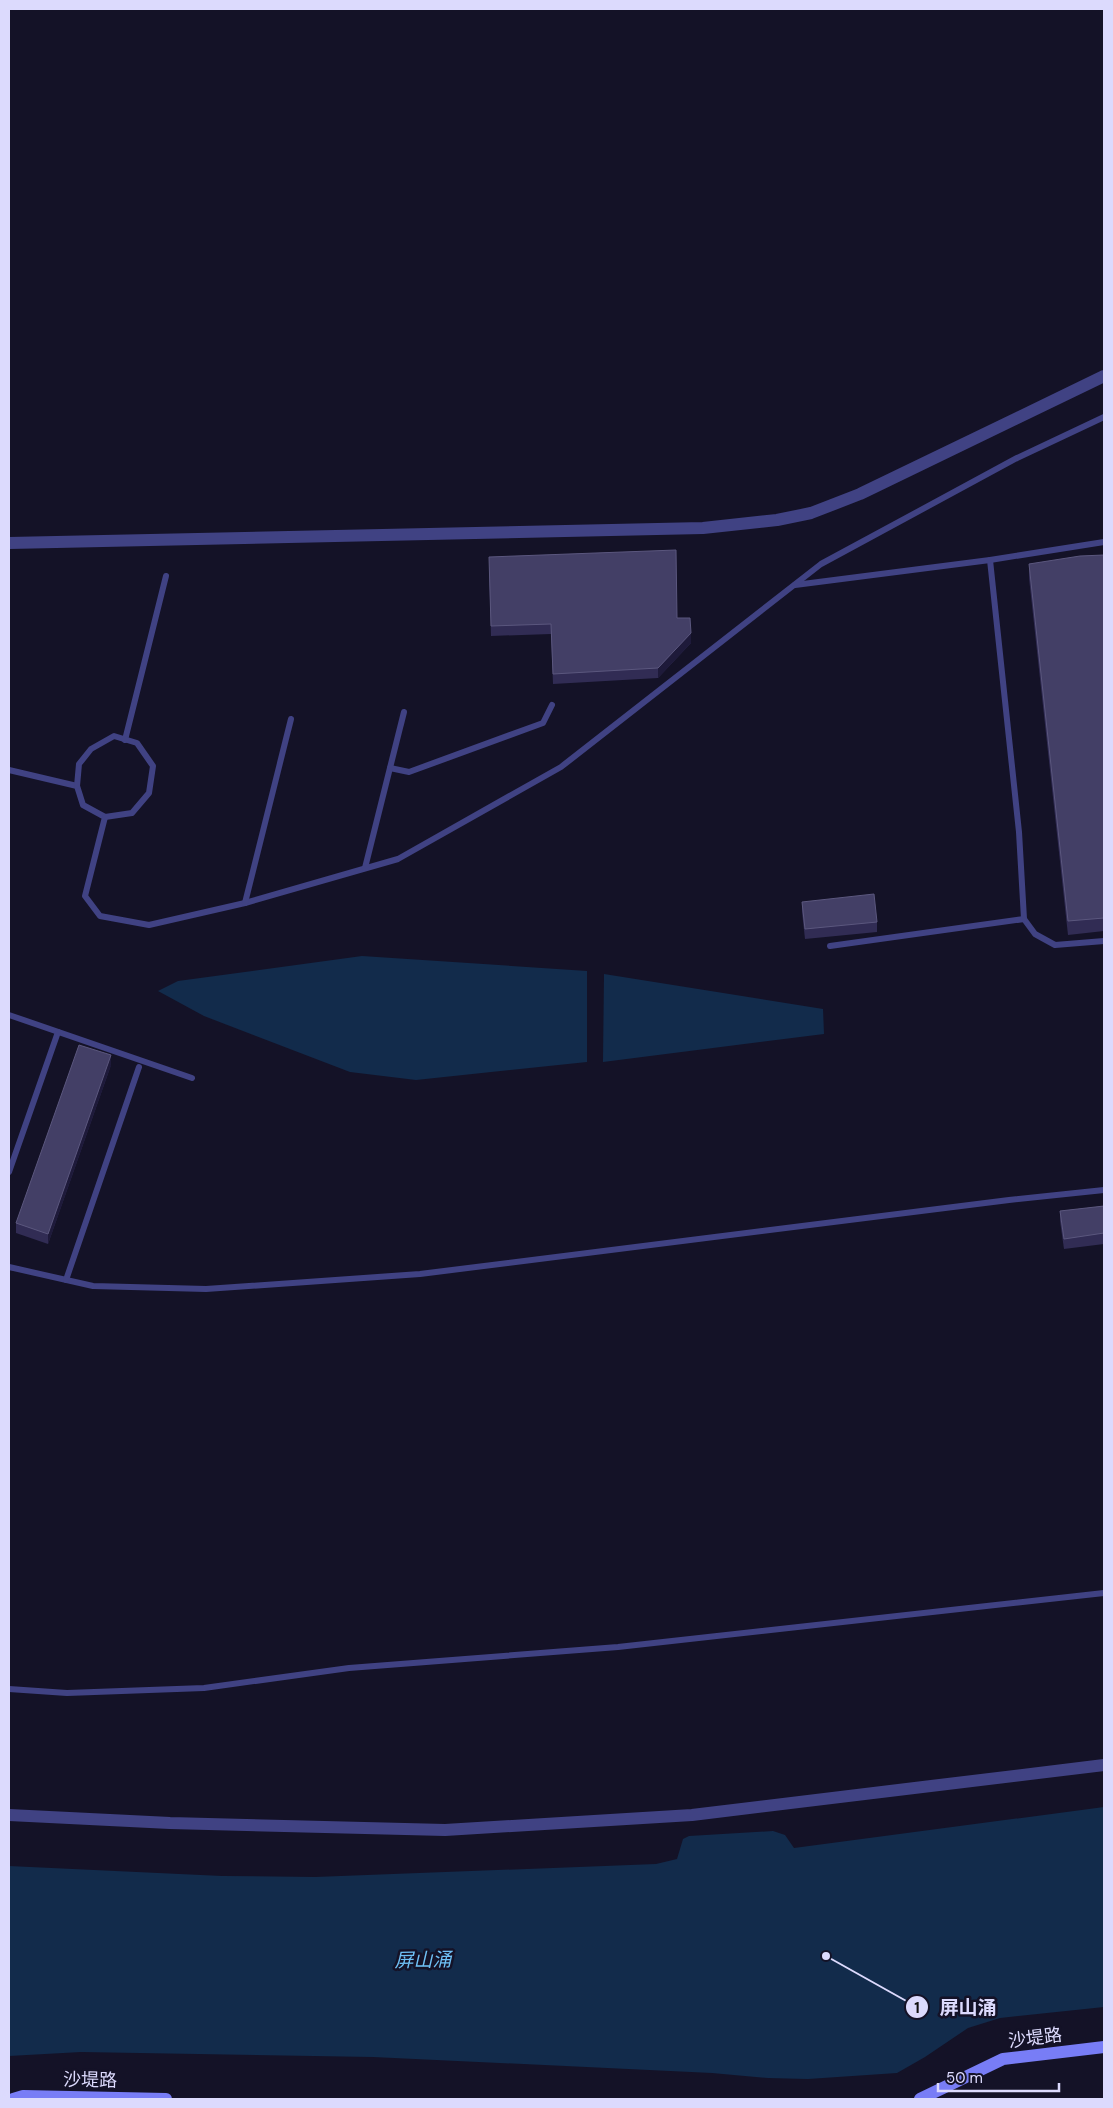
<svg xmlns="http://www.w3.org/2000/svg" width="1113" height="2108" viewBox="0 0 1113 2108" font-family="'DM Sans','Noto Sans SC',sans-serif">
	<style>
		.water { fill: #122b4b }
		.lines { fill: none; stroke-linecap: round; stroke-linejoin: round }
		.lane { stroke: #404283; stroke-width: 6 }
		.street { stroke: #404283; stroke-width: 12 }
		.secondary { stroke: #787df6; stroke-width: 12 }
		.wall { fill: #312c54 }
		.shaded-wall { fill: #1e1a3a }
		.building { fill: #433f66; stroke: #5b577e }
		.labels { text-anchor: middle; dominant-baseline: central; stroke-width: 5; stroke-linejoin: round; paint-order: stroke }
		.street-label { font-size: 18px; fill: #dcdafd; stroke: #141227 }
		.water-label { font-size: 19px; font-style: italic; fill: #6fc0f5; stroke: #141227 }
		.leader { fill: none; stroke: #dcdafd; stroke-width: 2 }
		.callout-dot { fill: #dcdafd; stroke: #141227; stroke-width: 2 }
		.mark-label { font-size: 15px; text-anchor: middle; font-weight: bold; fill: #111 }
		.callout-label { font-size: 19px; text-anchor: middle; font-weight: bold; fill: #dcdafd; stroke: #141227; stroke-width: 5; stroke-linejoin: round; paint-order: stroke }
	</style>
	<rect width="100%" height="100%" fill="#141227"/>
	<g class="water">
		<path d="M 362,956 L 587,971 L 587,1062 L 416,1080 L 350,1072 L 204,1016 L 158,991 L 178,981 Z"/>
		<path d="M 604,974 L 823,1009 L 824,1034 L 603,1062 Z"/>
		<path d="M 1104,1807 L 1104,2007 L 1000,2018 L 968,2028 L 925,2057 L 897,2073 L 808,2079 L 768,2078 L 712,2073 L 373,2057 L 81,2052 L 9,2056 L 9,1866 L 222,1876 L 315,1877 L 656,1864 L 677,1859 L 683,1839 L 689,1836 L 773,1831 L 785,1835 L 794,1848 Z"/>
	</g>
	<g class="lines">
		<g class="lane">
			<path d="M 990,560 L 1019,832 L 1024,919 L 1035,934 L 1055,945 L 1104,941"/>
			<path d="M 795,585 L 990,560 L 1104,542"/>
			<path d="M 125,740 L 166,576"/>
			<path d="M 390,768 L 409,772 L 543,723 L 552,705"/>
			<path d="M 9,770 L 77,786 L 83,805 L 105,817 L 85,896 L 100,916 L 149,925 L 245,903 L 398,859 L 561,767 L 821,564 L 1017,458 L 1104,417"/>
			<path d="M 77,786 L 79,764 L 91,749 L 114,736 L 137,743 L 153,766 L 149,793 L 132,813 L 105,817"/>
			<path d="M 365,868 L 404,712"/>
			<path d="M 245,903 L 291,719"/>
			<path d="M 830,946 L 1024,919"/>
			<path d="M 9,1015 L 192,1078"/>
			<path d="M 9,1172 L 58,1032"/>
			<path d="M 9,1267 L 93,1286 L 206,1289 L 420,1274 L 1009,1200 L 1104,1190"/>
			<path d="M 66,1280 L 139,1067"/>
			<path d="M 9,1689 L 67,1693 L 204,1688 L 349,1668 L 618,1647 L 1104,1593"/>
		</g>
		<g class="street">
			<path d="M 9,543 L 703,528 L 777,520 L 811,513 L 860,494 L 1104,376"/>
			<path d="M 9,1815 L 170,1823 L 445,1830 L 692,1815 L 1104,1765"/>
		</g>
		<g class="secondary">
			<path d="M 13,2099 L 23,2096 L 166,2099"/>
			<path d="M 920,2099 L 1003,2059 L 1104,2047"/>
		</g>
	</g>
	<g class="wall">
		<path d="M 1104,555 L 1104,931 L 1068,935 L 1029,578 L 1029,564 Z"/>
		<path d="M 489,567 L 677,618 L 691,643 L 658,678 L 553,684 L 551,634 L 491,636 Z"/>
		<path d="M 802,902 L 877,922 L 877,932 L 805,939 L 802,912 Z"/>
		<path d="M 111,1065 L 48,1244 L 16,1233 L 16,1223 Z"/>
		<path d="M 1104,1206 L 1104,1244 L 1064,1249 L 1060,1221 L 1060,1211 Z"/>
	</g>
	<g class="shaded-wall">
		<path d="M 691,633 L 691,643 L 658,678 L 658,668 Z"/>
		<path d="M 111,1055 L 111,1065 L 48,1244 L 48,1234 Z"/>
	</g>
	<g class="building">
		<path d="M 676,550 L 677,618 L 690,618 L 691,633 L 658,668 L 553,674 L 551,624 L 491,626 L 489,557 Z"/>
		<path d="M 1104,555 L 1104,918 L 1068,921 L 1029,564 L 1080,556 Z"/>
		<path d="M 874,894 L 877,922 L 805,929 L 802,902 Z"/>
		<path d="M 79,1045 L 111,1055 L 48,1234 L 16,1223 Z"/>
		<path d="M 1104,1206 L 1104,1233 L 1064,1239 L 1060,1211 Z"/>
	</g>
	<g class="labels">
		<g class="street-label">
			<text transform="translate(1035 2038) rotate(-7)">沙堤路</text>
			<text transform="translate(90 2080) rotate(1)">沙堤路</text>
		</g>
		<g class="water-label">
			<text transform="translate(423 1960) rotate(-1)">屏山涌</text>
		</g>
	</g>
	<path class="leader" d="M826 1956L917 2007"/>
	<g class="callout-dot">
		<circle cx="826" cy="1956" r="5"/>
		<circle cx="917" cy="2007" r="12"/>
	</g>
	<g class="mark-label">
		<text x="917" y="2013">1</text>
	</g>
	<g class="callout-label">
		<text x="968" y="2014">屏山涌</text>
	</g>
	<rect width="1113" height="2108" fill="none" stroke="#dcdafd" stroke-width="20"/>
	<path d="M938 2083v8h121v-8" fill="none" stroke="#dcdafd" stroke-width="2.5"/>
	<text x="946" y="2083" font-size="15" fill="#dcdafd" stroke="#141227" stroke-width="4" paint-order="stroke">50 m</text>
</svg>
